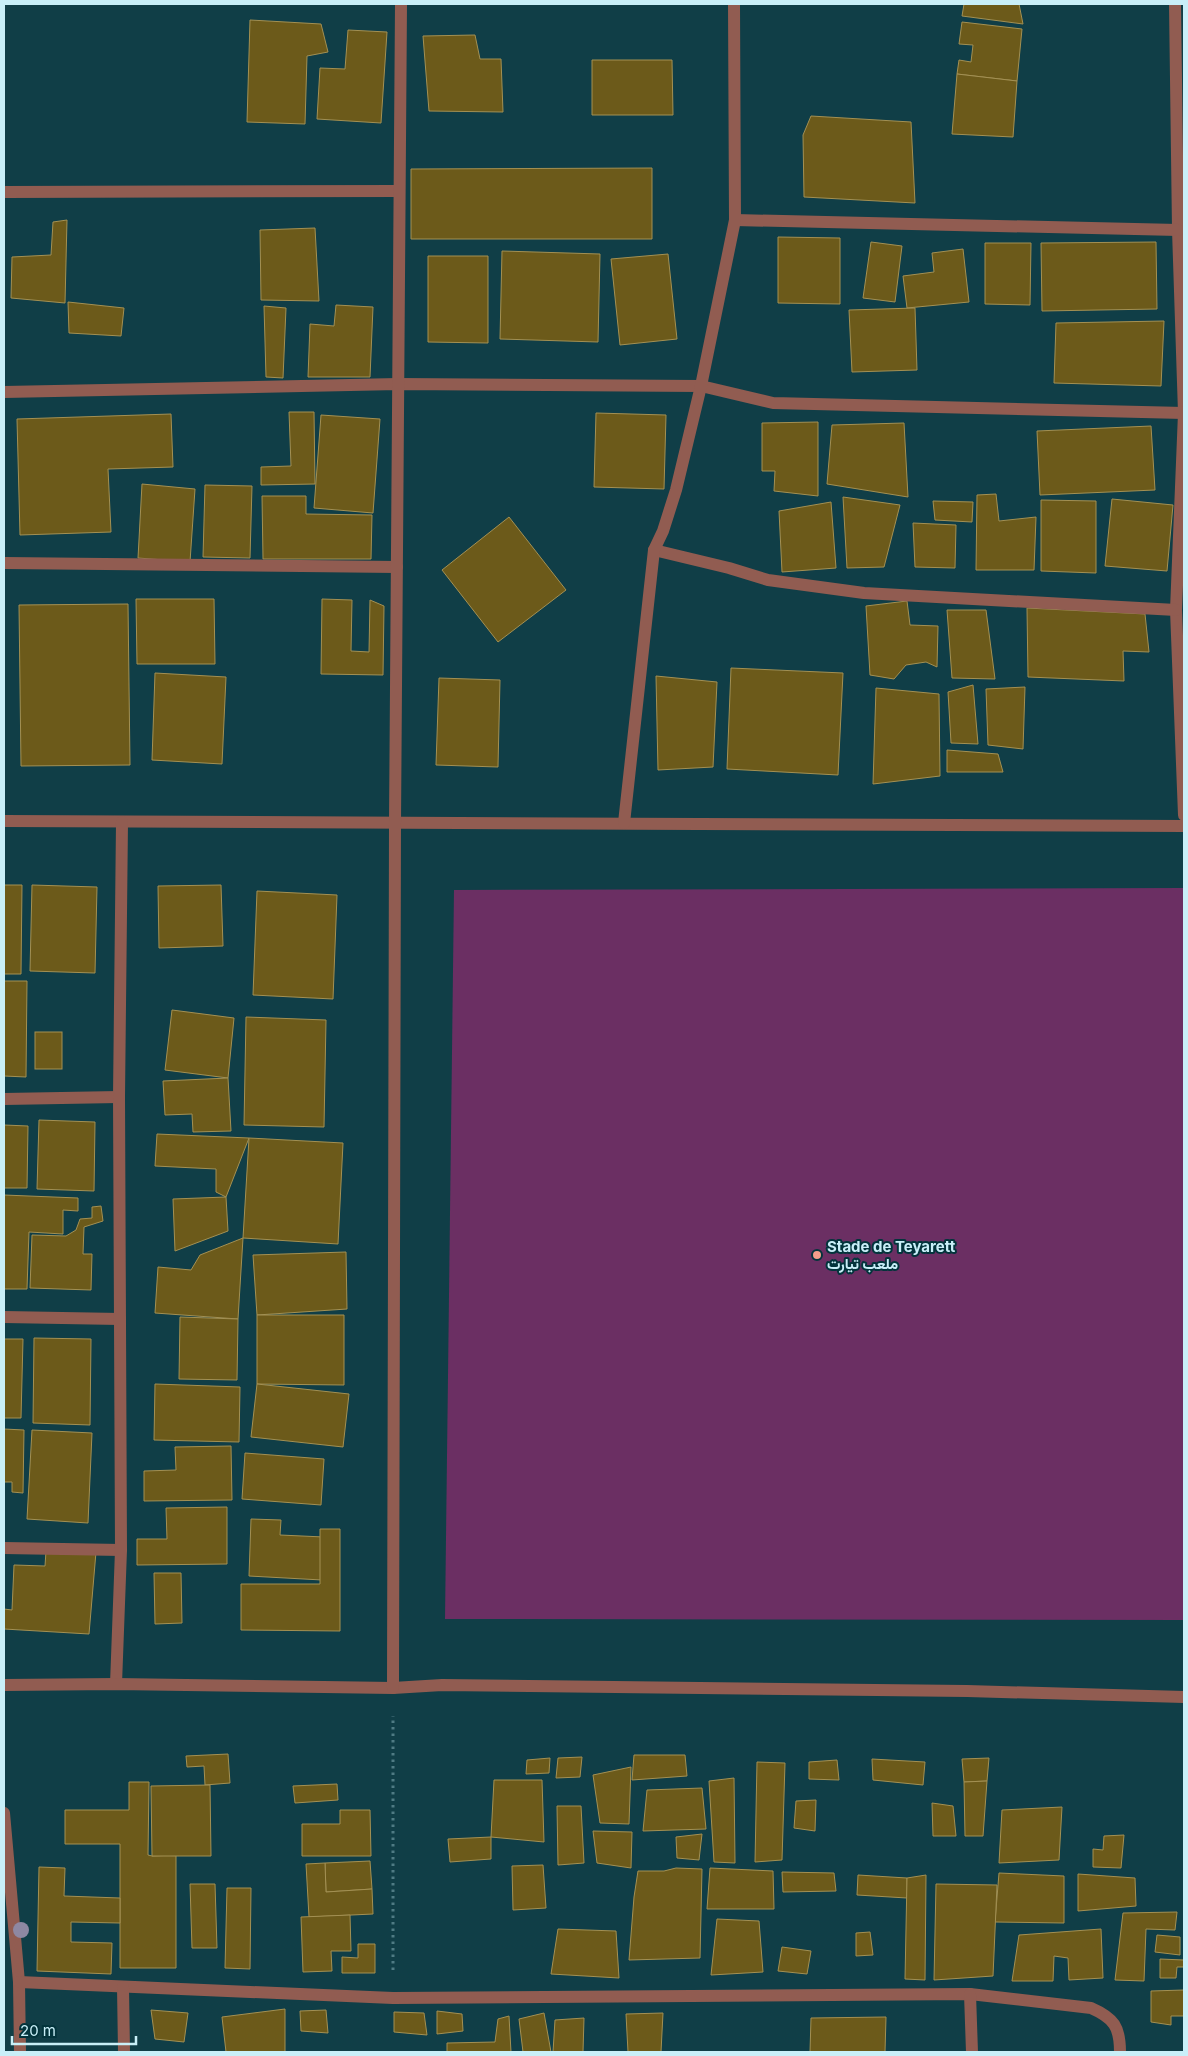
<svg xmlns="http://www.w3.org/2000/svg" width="1188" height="2056" viewBox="0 0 1188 2056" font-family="Inter,Vazirmatn,sans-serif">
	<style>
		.green { fill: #6b2f63 }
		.building { fill: #6c5a1a; stroke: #a39053 }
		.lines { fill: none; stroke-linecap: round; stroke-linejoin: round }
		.path { stroke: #4f7b84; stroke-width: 3; stroke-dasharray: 2.5 4; stroke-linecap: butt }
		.minor { stroke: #915c51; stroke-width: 12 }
		.tree { fill: #8e88a2 }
		.poi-dot { fill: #f49d8b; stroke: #03343c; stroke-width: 2 }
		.labels { text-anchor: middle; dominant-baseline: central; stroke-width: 4; stroke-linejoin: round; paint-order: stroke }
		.poi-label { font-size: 15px; font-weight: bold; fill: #c9eff8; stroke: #03343c; text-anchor: start }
	</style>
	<rect width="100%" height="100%" fill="#103e47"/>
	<path class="green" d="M 1184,888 L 1184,1620 L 445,1619 L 454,890 Z"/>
	<g class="building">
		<path d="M 964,4 L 1019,4 L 1023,24 L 962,16 Z"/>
		<path d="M 250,20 L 321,24 L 328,52 L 307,56 L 305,124 L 247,122 Z"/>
		<path d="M 962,22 L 1022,29 L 1017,81 L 957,74 L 959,60 L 971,62 L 973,45 L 959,44 Z"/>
		<path d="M 348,30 L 387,32 L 381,123 L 317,119 L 320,68 L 345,69 Z"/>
		<path d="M 475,35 L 480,59 L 501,59 L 503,112 L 429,111 L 423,36 Z"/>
		<path d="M 592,60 L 672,60 L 673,115 L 592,115 Z"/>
		<path d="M 957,74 L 1017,81 L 1013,137 L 952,134 Z"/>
		<path d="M 811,116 L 911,122 L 915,203 L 804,197 L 803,135 Z"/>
		<path d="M 652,168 L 652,239 L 411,239 L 411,169 Z"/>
		<path d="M 67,220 L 65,303 L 11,298 L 12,257 L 51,255 L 53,222 Z"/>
		<path d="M 315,228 L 319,301 L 261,300 L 260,230 Z"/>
		<path d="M 778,237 L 840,238 L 840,304 L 778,303 Z"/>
		<path d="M 871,242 L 902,246 L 895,302 L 863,298 Z"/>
		<path d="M 1156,242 L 1157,309 L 1042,311 L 1041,243 Z"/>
		<path d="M 985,243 L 1031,243 L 1030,305 L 985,304 Z"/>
		<path d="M 963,249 L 969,302 L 907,308 L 903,276 L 934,272 L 932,253 Z"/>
		<path d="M 502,251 L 600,254 L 598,342 L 500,339 Z"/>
		<path d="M 668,254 L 677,339 L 620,345 L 611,259 Z"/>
		<path d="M 428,256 L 488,256 L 488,343 L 428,342 Z"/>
		<path d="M 68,302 L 124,308 L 121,336 L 69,333 Z"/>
		<path d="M 336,305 L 373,307 L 370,377 L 308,377 L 310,324 L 334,326 Z"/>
		<path d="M 264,306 L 286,308 L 283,378 L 266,377 Z"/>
		<path d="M 915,308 L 917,370 L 852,372 L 849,310 Z"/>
		<path d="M 1164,321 L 1161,386 L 1054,383 L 1056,323 Z"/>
		<path d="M 289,412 L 314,412 L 315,484 L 261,485 L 261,467 L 291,466 Z"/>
		<path d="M 596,413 L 666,415 L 664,489 L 594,487 Z"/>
		<path d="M 171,414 L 173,467 L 108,469 L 111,532 L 20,535 L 17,419 Z"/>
		<path d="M 321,415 L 380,419 L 373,513 L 314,508 Z"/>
		<path d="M 818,422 L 818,496 L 774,491 L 775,471 L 762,471 L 762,423 Z"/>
		<path d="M 904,423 L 908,497 L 827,484 L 832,425 Z"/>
		<path d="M 1151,426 L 1155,490 L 1040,495 L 1037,431 Z"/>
		<path d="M 142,484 L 195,489 L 190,562 L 138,558 Z"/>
		<path d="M 205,485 L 252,486 L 250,558 L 203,557 Z"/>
		<path d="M 996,494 L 999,521 L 1036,517 L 1034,570 L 976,570 L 977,495 Z"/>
		<path d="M 262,496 L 306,496 L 306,514 L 372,515 L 371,559 L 263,559 Z"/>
		<path d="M 843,497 L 900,505 L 884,567 L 847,568 Z"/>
		<path d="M 1112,499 L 1173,505 L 1167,571 L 1105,566 Z"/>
		<path d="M 1041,500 L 1096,501 L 1096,573 L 1041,571 Z"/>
		<path d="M 933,501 L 973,502 L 972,522 L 935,520 Z"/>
		<path d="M 831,502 L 836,568 L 782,572 L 779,511 Z"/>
		<path d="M 509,517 L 566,590 L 498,642 L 442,570 Z"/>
		<path d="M 913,523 L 956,525 L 955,568 L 915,567 Z"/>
		<path d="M 136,599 L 214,599 L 215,664 L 137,664 Z"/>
		<path d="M 322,599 L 352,600 L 351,651 L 369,652 L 370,600 L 384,606 L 383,675 L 321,674 Z"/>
		<path d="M 907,601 L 910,625 L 938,626 L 937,667 L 926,662 L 906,665 L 894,679 L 870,675 L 866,606 Z"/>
		<path d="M 128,604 L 130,765 L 21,766 L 19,605 Z"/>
		<path d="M 1027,608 L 1145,614 L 1149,652 L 1123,651 L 1124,681 L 1028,677 Z"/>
		<path d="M 947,610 L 986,610 L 995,679 L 952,678 Z"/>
		<path d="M 731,668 L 843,673 L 838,775 L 727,769 Z"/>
		<path d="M 155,673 L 226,677 L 222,764 L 152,760 Z"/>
		<path d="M 656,676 L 717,682 L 713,767 L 658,770 Z"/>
		<path d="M 439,678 L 500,680 L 498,767 L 436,765 Z"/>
		<path d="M 973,685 L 978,744 L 951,743 L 948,692 Z"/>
		<path d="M 1025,687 L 1023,749 L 988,745 L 986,689 Z"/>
		<path d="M 876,688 L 939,694 L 940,776 L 873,784 Z"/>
		<path d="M 947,750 L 998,754 L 1003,772 L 947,772 Z"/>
		<path d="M 4,885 L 22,885 L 21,974 L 4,974 Z"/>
		<path d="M 32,885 L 97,887 L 95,973 L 30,971 Z"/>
		<path d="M 221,885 L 223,946 L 159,948 L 158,886 Z"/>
		<path d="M 257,891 L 337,895 L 333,999 L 253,995 Z"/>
		<path d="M 4,981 L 27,981 L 26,1077 L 4,1076 Z"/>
		<path d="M 172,1010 L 234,1018 L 228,1078 L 165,1070 Z"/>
		<path d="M 246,1017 L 326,1020 L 324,1127 L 244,1125 Z"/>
		<rect x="35" y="1032" width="27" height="37"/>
		<path d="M 228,1078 L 231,1131 L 193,1132 L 192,1114 L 165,1115 L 163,1081 Z"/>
		<path d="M 39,1120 L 95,1122 L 94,1191 L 37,1189 Z"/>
		<path d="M 4,1125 L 28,1126 L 27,1188 L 4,1188 Z"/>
		<path d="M 157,1134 L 249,1138 L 226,1197 L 216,1192 L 216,1169 L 155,1166 Z"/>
		<path d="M 249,1138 L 343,1143 L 338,1244 L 243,1238 Z"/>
		<path d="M 4,1195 L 78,1198 L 78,1211 L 63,1210 L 63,1234 L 29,1232 L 27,1289 L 4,1289 Z"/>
		<path d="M 226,1197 L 228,1231 L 175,1251 L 173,1199 Z"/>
		<path d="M 101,1206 L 103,1221 L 84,1227 L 83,1254 L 92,1254 L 91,1290 L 30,1288 L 32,1235 L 66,1236 L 76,1230 L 80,1219 L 92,1218 L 92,1207 Z"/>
		<path d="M 243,1238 L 238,1319 L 155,1313 L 158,1267 L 191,1270 L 200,1255 Z"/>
		<path d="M 346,1252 L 347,1309 L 257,1315 L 253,1255 Z"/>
		<path d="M 257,1315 L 344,1315 L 344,1385 L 257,1384 Z"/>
		<path d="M 180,1317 L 238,1319 L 237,1380 L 179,1379 Z"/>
		<path d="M 34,1338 L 91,1339 L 90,1425 L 33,1423 Z"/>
		<path d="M 4,1339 L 23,1339 L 21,1418 L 4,1418 Z"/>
		<path d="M 155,1384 L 240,1387 L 239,1442 L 154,1440 Z"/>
		<path d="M 257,1384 L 349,1394 L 343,1447 L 251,1437 Z"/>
		<path d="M 4,1429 L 24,1430 L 23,1493 L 12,1492 L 12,1482 L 4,1482 Z"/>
		<path d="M 32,1430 L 92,1433 L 88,1523 L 27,1519 Z"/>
		<path d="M 231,1446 L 232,1500 L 144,1501 L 144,1471 L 176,1470 L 175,1447 Z"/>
		<path d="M 245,1453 L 324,1459 L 321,1505 L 242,1499 Z"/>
		<path d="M 227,1507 L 227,1564 L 137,1565 L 137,1539 L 167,1539 L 166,1508 Z"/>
		<path d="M 251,1519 L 281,1520 L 280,1535 L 324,1537 L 322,1580 L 249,1576 Z"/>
		<path d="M 320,1529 L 340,1529 L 340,1631 L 241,1630 L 241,1584 L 320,1584 Z"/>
		<path d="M 46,1551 L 96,1552 L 89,1634 L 4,1629 L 4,1609 L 12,1610 L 14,1565 L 45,1566 Z"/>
		<path d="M 154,1573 L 181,1573 L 182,1623 L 155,1624 Z"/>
		<path d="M 228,1754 L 230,1783 L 205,1785 L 204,1766 L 187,1767 L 186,1756 Z"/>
		<path d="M 634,1755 L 685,1755 L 687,1776 L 632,1780 Z"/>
		<path d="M 582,1757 L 580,1777 L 556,1778 L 558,1758 Z"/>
		<path d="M 550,1758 L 549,1773 L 526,1774 L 527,1760 Z"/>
		<path d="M 989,1758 L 987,1781 L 964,1782 L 962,1759 Z"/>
		<path d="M 872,1759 L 925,1762 L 923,1785 L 873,1780 Z"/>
		<path d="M 837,1760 L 839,1780 L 809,1779 L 809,1762 Z"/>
		<path d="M 757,1762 L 785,1763 L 782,1860 L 755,1862 Z"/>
		<path d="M 631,1767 L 629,1824 L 600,1823 L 593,1775 Z"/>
		<path d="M 734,1778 L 735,1863 L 714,1862 L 709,1781 Z"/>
		<path d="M 494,1780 L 542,1780 L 544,1842 L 491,1837 Z"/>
		<path d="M 987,1781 L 983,1836 L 965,1836 L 964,1782 Z"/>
		<path d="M 129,1782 L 149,1782 L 148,1855 L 152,1856 L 176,1855 L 176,1968 L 120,1968 L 120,1844 L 65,1844 L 65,1810 L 129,1810 Z"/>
		<path d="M 337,1784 L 338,1800 L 295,1803 L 293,1786 Z"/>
		<path d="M 210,1785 L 211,1856 L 152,1856 L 151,1786 Z"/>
		<path d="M 702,1788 L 706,1829 L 643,1831 L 647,1790 Z"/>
		<path d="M 816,1800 L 815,1831 L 794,1828 L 796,1801 Z"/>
		<path d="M 932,1803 L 953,1806 L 956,1836 L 933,1836 Z"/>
		<path d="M 557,1806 L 581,1806 L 584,1863 L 558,1865 Z"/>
		<path d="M 1062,1807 L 1059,1860 L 999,1863 L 1002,1810 Z"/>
		<path d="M 340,1810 L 370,1810 L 371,1856 L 302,1856 L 302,1824 L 340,1824 Z"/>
		<path d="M 593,1831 L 632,1832 L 631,1868 L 597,1863 Z"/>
		<path d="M 702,1834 L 699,1860 L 677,1858 L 676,1837 Z"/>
		<path d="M 1124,1835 L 1121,1868 L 1093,1867 L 1093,1849 L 1103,1850 L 1104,1836 Z"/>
		<path d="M 491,1837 L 491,1859 L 450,1862 L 448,1839 Z"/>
		<path d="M 370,1861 L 372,1889 L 326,1892 L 325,1863 Z"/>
		<path d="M 325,1863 L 326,1892 L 372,1889 L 373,1914 L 309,1917 L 306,1864 Z"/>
		<path d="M 543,1865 L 546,1908 L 513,1910 L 512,1866 Z"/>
		<path d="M 39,1867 L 65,1868 L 64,1896 L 120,1898 L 120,1923 L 71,1922 L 71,1942 L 112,1943 L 111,1974 L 37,1971 Z"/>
		<path d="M 676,1868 L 702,1869 L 700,1958 L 629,1960 L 634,1897 L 638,1871 L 664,1871 Z"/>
		<path d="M 710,1868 L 773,1871 L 774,1909 L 707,1909 Z"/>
		<path d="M 782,1872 L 834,1873 L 836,1891 L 783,1892 Z"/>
		<path d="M 999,1873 L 1064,1876 L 1064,1923 L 995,1922 Z"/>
		<path d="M 1078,1874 L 1135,1878 L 1136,1906 L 1078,1911 Z"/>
		<path d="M 858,1875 L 907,1878 L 907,1898 L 857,1895 Z"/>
		<path d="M 926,1875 L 925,1980 L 905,1979 L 907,1878 Z"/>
		<path d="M 190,1884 L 215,1884 L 217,1948 L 192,1948 Z"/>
		<path d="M 936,1884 L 997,1885 L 993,1976 L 934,1980 Z"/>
		<path d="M 227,1888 L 251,1888 L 250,1969 L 225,1968 Z"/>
		<path d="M 1177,1912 L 1175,1930 L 1146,1929 L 1144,1981 L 1115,1980 L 1123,1913 Z"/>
		<path d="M 350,1915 L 351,1951 L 331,1951 L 332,1971 L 303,1972 L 301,1917 Z"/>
		<path d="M 717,1919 L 759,1921 L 763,1972 L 711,1975 Z"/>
		<path d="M 558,1929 L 616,1931 L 619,1978 L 551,1974 Z"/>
		<path d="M 1101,1929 L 1103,1978 L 1069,1980 L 1068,1958 L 1054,1956 L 1053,1981 L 1012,1981 L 1019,1935 Z"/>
		<path d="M 870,1932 L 873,1955 L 856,1956 L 856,1933 Z"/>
		<path d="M 1157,1935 L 1180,1937 L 1180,1955 L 1155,1952 Z"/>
		<path d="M 358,1944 L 375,1944 L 375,1973 L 342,1973 L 342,1957 L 358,1958 Z"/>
		<path d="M 782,1947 L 811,1951 L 807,1974 L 778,1971 Z"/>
		<path d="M 1160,1959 L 1184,1960 L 1184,1967 L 1177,1967 L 1176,1978 L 1160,1978 Z"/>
		<path d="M 1184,1990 L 1184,2016 L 1171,2016 L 1171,2025 L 1151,2022 L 1151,1991 Z"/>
		<path d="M 285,2009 L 285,2052 L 226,2052 L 222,2017 Z"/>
		<path d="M 151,2010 L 188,2013 L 184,2042 L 155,2039 Z"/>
		<path d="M 326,2010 L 328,2033 L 301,2031 L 300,2011 Z"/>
		<path d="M 437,2011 L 462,2014 L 463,2031 L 437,2034 Z"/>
		<path d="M 394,2012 L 424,2013 L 427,2035 L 394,2032 Z"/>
		<path d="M 544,2013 L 551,2052 L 523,2052 L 519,2019 Z"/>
		<path d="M 663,2013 L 661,2052 L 628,2052 L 626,2014 Z"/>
		<path d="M 509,2016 L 511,2052 L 447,2052 L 447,2043 L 495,2042 L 498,2019 Z"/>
		<path d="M 886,2017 L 885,2052 L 810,2052 L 811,2018 Z"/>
		<path d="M 584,2018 L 583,2052 L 553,2052 L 555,2020 Z"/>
	</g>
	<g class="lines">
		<path class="path" d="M 393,1970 L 393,1716"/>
		<g class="minor">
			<path d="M 1175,4 L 1178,230 L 1184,413 L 1176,610 L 1184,815"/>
			<path d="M 4,192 L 399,191"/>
			<path d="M 735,220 L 1178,230"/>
			<path d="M 4,392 L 398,384 L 701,386 L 773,403 L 1184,413"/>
			<path d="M 654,550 L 729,568 L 768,580 L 864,593 L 1176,610"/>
			<path d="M 4,563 L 397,567"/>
			<path d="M 4,821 L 1184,826"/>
			<path d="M 624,823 L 654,550 L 663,531 L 676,490 L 701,386 L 735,220 L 734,4"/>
			<path d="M 4,1099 L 119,1097"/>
			<path d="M 4,1317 L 120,1319"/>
			<path d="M 4,1548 L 121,1550"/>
			<path d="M 116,1684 L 121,1550 L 119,1097 L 122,822"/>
			<path d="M 4,1685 L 116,1684 L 393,1688 L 442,1685 L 967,1691 L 1184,1697"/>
			<path d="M 393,1688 L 395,823 L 401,4"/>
			<path d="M 4,1813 L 19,1982 L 20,2052"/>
			<path d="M 19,1982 L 393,1998 L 970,1994 L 1091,2008 C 1114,2018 1120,2027 1120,2052"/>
			<path d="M 123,1987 L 124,2052"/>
			<path d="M 970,1994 L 972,2052"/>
		</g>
	</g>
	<circle class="tree" cx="21" cy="1930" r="8"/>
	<circle class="poi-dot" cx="817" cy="1255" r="5"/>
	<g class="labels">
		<g class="poi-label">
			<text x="827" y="1246">Stade de Teyarett<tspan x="827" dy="17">ملعب تيارت</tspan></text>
		</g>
	</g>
	<rect width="1188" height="2056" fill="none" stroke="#c9eff8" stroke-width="10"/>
	<path d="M12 2036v8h124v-8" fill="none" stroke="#c9eff8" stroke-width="2.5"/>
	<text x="20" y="2036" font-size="15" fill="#c9eff8" stroke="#03343c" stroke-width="4" paint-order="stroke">20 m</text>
</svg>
